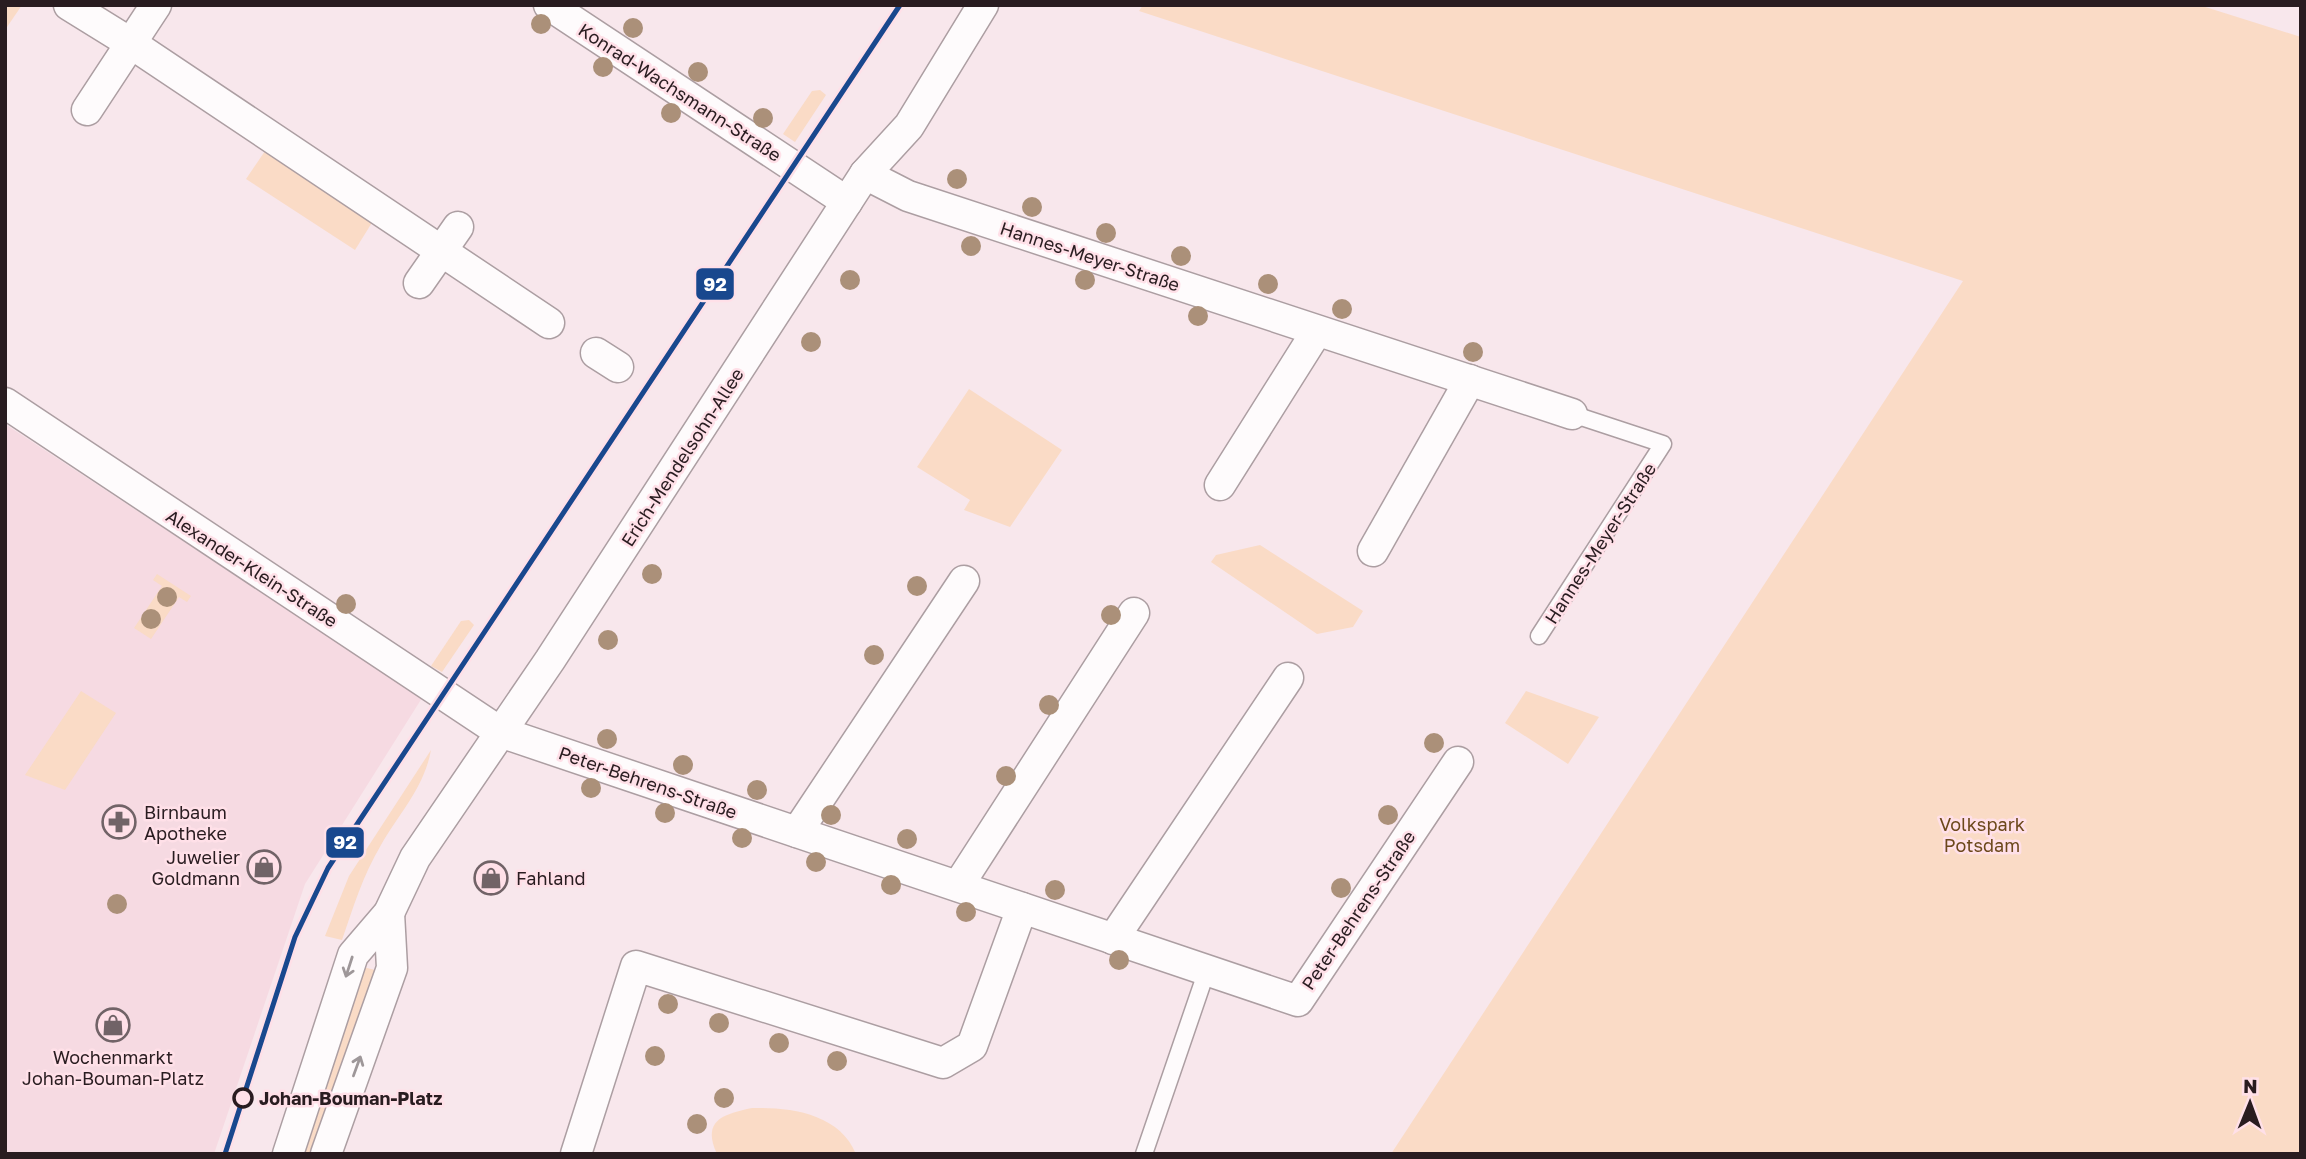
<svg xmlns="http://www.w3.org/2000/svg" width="2306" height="1159" viewBox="0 0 2306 1159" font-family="'Golos Text',sans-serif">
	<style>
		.built { fill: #f6dae2 }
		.green { fill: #fadbc6 }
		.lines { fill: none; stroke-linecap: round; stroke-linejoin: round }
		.lane-casing { stroke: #ac9ea2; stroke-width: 19 }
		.street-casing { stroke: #ac9ea2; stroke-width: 33 }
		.lane { stroke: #fefbfc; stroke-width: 16 }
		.street { stroke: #fefbfc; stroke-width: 30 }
		.tram-1-casing { stroke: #ffe0e8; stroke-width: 10 }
		.tram-1 { stroke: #19488e; stroke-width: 5 }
		.tree { fill: #ab9079 }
		.oneway { stroke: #9e9799 }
		.stop-dot { fill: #ffe0e8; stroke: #291c20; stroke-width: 3.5 }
		.labels { text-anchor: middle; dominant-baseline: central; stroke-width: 5; stroke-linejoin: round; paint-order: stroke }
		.street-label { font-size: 18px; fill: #291c20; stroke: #ffe0e8 }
		.poi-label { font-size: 18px; fill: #291c20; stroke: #ffe0e8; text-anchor: start }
		.park-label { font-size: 18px; fill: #6c481b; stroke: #ffe0e8 }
		.stop-label { font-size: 18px; font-weight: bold; fill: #291c20; stroke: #ffe0e8; text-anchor: start }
		.line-badge { stroke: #ffe0e8; stroke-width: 2.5 }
		.badge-label { font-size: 19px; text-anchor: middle; font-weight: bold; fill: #fff }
	</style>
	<rect width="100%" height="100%" fill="#f8e7ec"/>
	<path class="built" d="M 5,424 L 422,698 L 305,884 L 214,1154 L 5,1154 Z"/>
	<g class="green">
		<path d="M 5,5 L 22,5 L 5,30 Z"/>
		<path d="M 1143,5 L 2199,5 L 2301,37 L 2301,1154 L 1391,1154 L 1963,281 L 1139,11 Z"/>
		<path d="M 820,90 L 826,95 L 795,142 L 783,134 L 812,91 Z"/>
		<path d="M 265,151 L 373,221 L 355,250 L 246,179 Z"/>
		<path d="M 969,389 L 1062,450 L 1010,527 L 964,510 L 970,500 L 917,467 Z"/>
		<path d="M 1260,545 L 1363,611 L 1353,627 L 1317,634 L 1211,562 L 1216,555 Z"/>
		<path d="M 157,574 L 191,596 L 187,602 L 179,597 L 151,639 L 134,628 L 162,586 L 153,580 Z"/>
		<path d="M 469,620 L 474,625 L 442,672 L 431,666 L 461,621 Z"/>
		<path d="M 81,691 L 116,713 L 65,790 L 25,775 Z"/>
		<path d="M 1526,691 L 1599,717 L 1568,764 L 1505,723 Z"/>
		<path d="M 431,750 C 424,788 400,812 381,845 C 363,875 353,908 342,940 L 325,936 L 349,876 Z"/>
		<path d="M 363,967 L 379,971 L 318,1154 L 301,1154 Z"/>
		<path d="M 752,1108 C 790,1107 839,1113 856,1154 L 717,1154 C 701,1120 724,1114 752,1108 Z"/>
	</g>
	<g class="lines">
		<defs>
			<g id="lane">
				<path d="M 1539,636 L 1663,444 L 1572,414"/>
				<path d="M 1144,1154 L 1207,970"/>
			</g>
			<g id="street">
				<path d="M 69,5 L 132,44 L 549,323"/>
				<path d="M 549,5 L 847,202"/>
				<path d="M 87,110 L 156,5"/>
				<path d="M 865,174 L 908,196 L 1572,414"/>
				<path d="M 419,283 L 458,227"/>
				<path d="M 596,353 L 618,367"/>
				<path d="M 5,403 L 500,732 L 1298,1001 L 1458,762"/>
				<path d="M 1220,485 L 1317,331"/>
				<path d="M 1373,551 L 1470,380"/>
				<path d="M 797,832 L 964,581"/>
				<path d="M 958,886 L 1134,613"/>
				<path d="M 1113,939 L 1288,678"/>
				<path d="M 288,1154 L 353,955 L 389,913 L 415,858 L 550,660 L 865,174 L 909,126 L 983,5"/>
				<path d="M 326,1154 L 392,968 L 389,913"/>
				<path d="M 576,1154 L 636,966 L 943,1063 L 972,1046 L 1022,908"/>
			</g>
		</defs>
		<use href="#lane" class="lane-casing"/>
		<use href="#street" class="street-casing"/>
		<use href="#lane" class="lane"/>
		<use href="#street" class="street"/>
		<defs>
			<path id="tram-1" d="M 225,1154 L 295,937 L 328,868 L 900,5"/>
		</defs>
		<use href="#tram-1" class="tram-1-casing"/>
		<use href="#tram-1" class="tram-1"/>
	</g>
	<g class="tree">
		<circle cx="541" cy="24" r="10"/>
		<circle cx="633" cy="28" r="10"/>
		<circle cx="603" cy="67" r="10"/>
		<circle cx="698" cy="72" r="10"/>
		<circle cx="671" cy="113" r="10"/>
		<circle cx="763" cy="118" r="10"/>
		<circle cx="957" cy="179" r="10"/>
		<circle cx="1032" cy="207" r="10"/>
		<circle cx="1106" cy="233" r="10"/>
		<circle cx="971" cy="246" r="10"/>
		<circle cx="1181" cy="256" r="10"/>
		<circle cx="850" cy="280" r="10"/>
		<circle cx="1085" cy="280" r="10"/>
		<circle cx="1268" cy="284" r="10"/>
		<circle cx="1342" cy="309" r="10"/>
		<circle cx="1198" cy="316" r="10"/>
		<circle cx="811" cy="342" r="10"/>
		<circle cx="1473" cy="352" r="10"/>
		<circle cx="652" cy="574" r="10"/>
		<circle cx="917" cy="586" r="10"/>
		<circle cx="167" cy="597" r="10"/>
		<circle cx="346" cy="604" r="10"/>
		<circle cx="1111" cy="615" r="10"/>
		<circle cx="151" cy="619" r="10"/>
		<circle cx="608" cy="640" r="10"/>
		<circle cx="874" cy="655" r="10"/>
		<circle cx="1049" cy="705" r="10"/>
		<circle cx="607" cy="739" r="10"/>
		<circle cx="1434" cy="743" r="10"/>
		<circle cx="683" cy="765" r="10"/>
		<circle cx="1006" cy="776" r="10"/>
		<circle cx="591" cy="788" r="10"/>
		<circle cx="757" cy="790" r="10"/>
		<circle cx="665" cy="813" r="10"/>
		<circle cx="831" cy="815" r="10"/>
		<circle cx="1388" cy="815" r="10"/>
		<circle cx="742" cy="838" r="10"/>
		<circle cx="907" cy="839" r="10"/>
		<circle cx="816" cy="862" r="10"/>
		<circle cx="891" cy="885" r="10"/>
		<circle cx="1341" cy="888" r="10"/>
		<circle cx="1055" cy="890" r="10"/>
		<circle cx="117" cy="904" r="10"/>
		<circle cx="966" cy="912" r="10"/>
		<circle cx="1119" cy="960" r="10"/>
		<circle cx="668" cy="1004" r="10"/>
		<circle cx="719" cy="1023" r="10"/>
		<circle cx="779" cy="1043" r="10"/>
		<circle cx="655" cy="1056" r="10"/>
		<circle cx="837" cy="1061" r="10"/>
		<circle cx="724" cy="1098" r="10"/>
		<circle cx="697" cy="1124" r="10"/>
	</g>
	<defs><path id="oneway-shaft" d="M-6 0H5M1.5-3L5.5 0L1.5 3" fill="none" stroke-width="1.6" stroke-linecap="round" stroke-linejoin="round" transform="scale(1.75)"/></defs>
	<g class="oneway">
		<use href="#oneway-shaft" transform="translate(349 967) rotate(108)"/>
		<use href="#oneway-shaft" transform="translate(357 1066) rotate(-70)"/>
	</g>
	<defs>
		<symbol id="pharmacy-ring" viewBox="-11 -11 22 22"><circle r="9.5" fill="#ffe0e8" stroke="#716367" stroke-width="1.5"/><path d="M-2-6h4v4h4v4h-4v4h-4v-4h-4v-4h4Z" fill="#716367"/></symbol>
		<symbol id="shop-ring" viewBox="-11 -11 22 22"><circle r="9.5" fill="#ffe0e8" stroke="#716367" stroke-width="1.5"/><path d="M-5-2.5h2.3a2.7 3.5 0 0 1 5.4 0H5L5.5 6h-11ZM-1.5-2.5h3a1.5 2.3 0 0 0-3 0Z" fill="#716367"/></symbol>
	</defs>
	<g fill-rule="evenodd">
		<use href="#pharmacy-ring" x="100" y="803" width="38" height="38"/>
		<use href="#shop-ring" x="245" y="848" width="38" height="38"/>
		<use href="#shop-ring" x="472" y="859" width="38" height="38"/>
		<use href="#shop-ring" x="94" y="1006" width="38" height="38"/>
	</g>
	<circle class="stop-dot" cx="243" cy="1098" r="9"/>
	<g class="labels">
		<g class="street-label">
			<text transform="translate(680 92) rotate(33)">Konrad-Wachsmann-Straße</text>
			<text transform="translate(1090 256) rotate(18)">Hannes-Meyer-Straße</text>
			<text transform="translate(682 457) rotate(-57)">Erich-Mendelsohn-Allee</text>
			<text transform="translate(1600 543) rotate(-57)">Hannes-Meyer-Straße</text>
			<text transform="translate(252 568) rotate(33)">Alexander-Klein-Straße</text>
			<text transform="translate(648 782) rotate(19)">Peter-Behrens-Straße</text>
			<text transform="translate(1358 910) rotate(-56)">Peter-Behrens-Straße</text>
		</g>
		<g class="poi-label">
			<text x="144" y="812">Birnbaum<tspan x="144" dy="21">Apotheke</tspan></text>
			<text x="240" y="857" text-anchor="end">Juwelier<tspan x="240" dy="21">Goldmann</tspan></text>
			<text x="516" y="878">Fahland</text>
			<text x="113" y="1057" text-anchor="middle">Wochenmarkt<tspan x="113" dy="21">Johan-Bouman-Platz</tspan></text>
		</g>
		<g class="park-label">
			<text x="1982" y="824">Volkspark<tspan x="1982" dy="21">Potsdam</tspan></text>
		</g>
		<g class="stop-label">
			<text x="259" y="1098">Johan-Bouman-Platz</text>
		</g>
	</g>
	<g class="line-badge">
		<rect x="695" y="267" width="40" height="34" rx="7" fill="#19488e"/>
		<rect x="325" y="826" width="40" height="33" rx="7" fill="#19488e"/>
	</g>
	<g class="badge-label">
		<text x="715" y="291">92</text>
		<text x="345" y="849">92</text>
	</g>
	<rect width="2306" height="1159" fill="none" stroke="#291c20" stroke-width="14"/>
	<g transform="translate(2250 1103) rotate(1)" stroke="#ffe0e8" stroke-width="5" paint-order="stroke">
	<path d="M0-5L12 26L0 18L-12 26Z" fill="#291c20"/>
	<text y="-10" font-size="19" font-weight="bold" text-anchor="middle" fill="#291c20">N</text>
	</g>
</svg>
